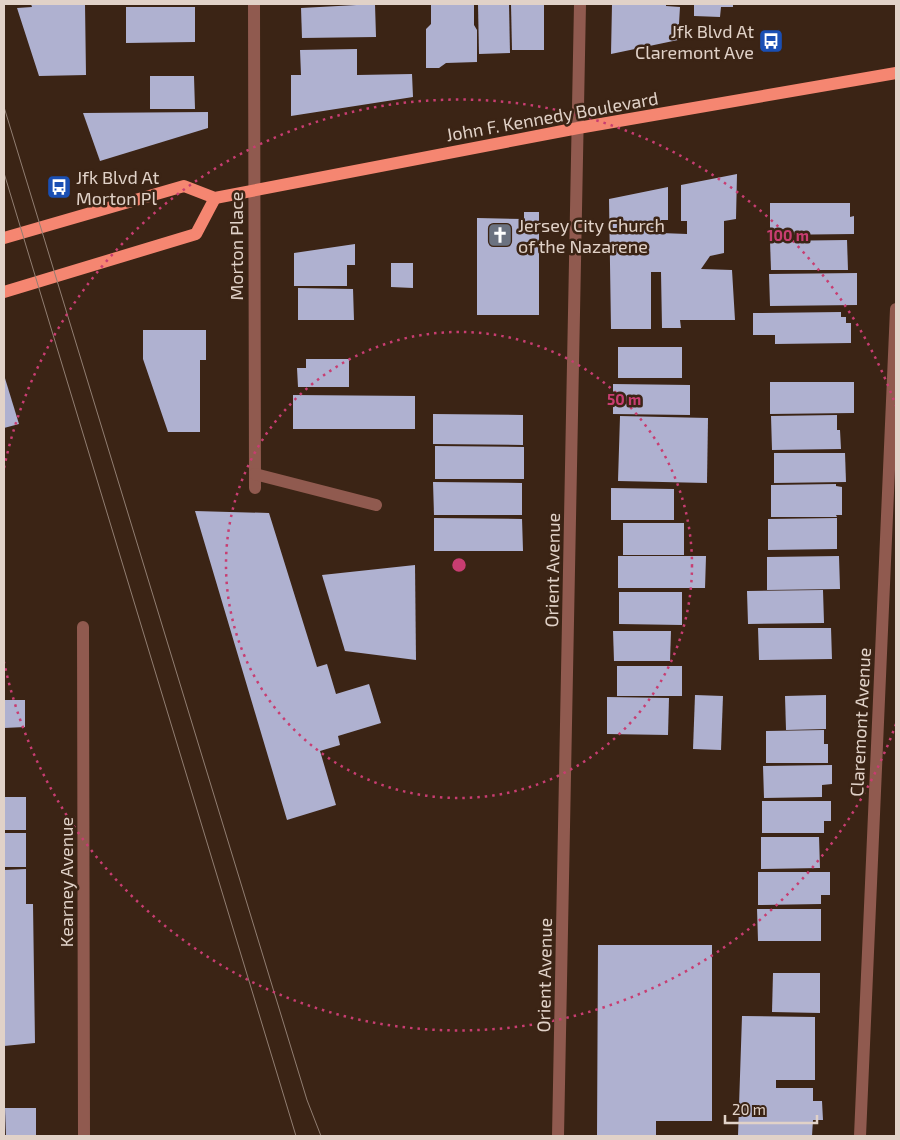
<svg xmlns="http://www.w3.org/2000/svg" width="900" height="1140" viewBox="0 0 900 1140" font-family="'Exo 2',sans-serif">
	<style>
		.building { fill: #afb1d0 }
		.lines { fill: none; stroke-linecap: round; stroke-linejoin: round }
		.minor { stroke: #905a4f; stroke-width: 12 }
		.major { stroke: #f58671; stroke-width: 12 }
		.tram { stroke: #917e72; stroke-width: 1 }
		.ring { fill: none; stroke: #c83d71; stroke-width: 2.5; stroke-dasharray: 2.5 5 }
		.labels { text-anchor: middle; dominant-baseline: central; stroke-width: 5; stroke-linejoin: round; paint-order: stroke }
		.poi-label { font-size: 18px; fill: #e1d2c8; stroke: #3b2415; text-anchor: start }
		.street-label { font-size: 18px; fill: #e1d2c8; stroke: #3b2415 }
		.centre { fill: #c83d71; stroke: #3b2415; stroke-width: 2.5 }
		.ring-label { font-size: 15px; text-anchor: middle; font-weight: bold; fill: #c83d71; stroke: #3b2415; stroke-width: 5; stroke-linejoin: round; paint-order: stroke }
	</style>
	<rect width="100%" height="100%" fill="#3b2415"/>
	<g class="building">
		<path d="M 31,4 L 85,4 L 86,75 L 39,76 L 17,8 L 32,7 Z"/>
		<path d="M 375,4 L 376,37 L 302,38 L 301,8 Z"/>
		<path d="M 431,4 L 474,4 L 474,25 L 477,30 L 477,62 L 446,63 L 439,68 L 426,68 L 426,29 L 431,24 Z"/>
		<path d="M 478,4 L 509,4 L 510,53 L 479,54 Z"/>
		<path d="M 511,4 L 544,4 L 544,50 L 512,50 Z"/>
		<path d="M 612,4 L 666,4 L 666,6 L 680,7 L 678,40 L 611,54 Z"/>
		<path d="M 694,4 L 733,4 L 733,7 L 721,7 L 720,17 L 694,16 Z"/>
		<path d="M 126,7 L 195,7 L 195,42 L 126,43 Z"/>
		<path d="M 357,49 L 357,75 L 412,74 L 413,97 L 291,116 L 291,75 L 301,75 L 300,50 Z"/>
		<path d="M 150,76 L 194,76 L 195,109 L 150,109 Z"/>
		<path d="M 208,112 L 208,128 L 100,161 L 83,113 Z"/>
		<path d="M 737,174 L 736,219 L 724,221 L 724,253 L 710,256 L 701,269 L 732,270 L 735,320 L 680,320 L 681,328 L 662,328 L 661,272 L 651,272 L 651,329 L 611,329 L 609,199 L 668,187 L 668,220 L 661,220 L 661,233 L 687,234 L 687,221 L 681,221 L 681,185 Z"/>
		<path d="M 770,203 L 850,203 L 850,217 L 854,216 L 854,234 L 770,235 Z"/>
		<path d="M 524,212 L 539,212 L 539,315 L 477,315 L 477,218 L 524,219 Z"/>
		<path d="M 847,240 L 848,270 L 771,270 L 770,241 Z"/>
		<path d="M 355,244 L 355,265 L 347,265 L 347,286 L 294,286 L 294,253 Z"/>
		<path d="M 391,263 L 413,263 L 413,288 L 391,287 Z"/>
		<path d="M 857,273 L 857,305 L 770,306 L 769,274 Z"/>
		<path d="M 298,288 L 353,289 L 354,320 L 298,320 Z"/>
		<path d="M 841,312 L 841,317 L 846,317 L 846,323 L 851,323 L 851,343 L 775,344 L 775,335 L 753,335 L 753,313 Z"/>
		<path d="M 143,330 L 206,330 L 206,360 L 200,360 L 200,432 L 168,432 L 143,359 Z"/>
		<rect x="618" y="347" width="64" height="31"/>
		<path d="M 306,359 L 349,359 L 349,387 L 298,387 L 297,368 L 306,368 Z"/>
		<path d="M 4,375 L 19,424 L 4,428 Z"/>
		<path d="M 770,382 L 854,382 L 854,413 L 770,414 Z"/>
		<path d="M 613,384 L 690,385 L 690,415 L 613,414 Z"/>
		<path d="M 293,395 L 415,396 L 415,429 L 293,429 Z"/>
		<path d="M 433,414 L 523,415 L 523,445 L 433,444 Z"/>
		<path d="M 837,415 L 837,430 L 840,430 L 841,449 L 772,450 L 771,416 Z"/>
		<path d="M 620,416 L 708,418 L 707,483 L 618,481 Z"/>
		<path d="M 435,446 L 524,447 L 524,479 L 435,479 Z"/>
		<path d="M 774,453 L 845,453 L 846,482 L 774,483 Z"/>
		<path d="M 433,482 L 522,483 L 522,515 L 434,515 Z"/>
		<path d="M 836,484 L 836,486 L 842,487 L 842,515 L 836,515 L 837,517 L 771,517 L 771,485 Z"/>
		<path d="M 611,488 L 674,489 L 674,520 L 611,520 Z"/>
		<path d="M 195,511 L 269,513 L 317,667 L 327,664 L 336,694 L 369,684 L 381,723 L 338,736 L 340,745 L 320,751 L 336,805 L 287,820 Z"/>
		<path d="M 434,518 L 522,519 L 523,551 L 434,551 Z"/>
		<path d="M 837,518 L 837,549 L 768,550 L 768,519 Z"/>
		<rect x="623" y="523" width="61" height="32"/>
		<path d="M 618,556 L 706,556 L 705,588 L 618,588 Z"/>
		<path d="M 839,556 L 840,589 L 767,590 L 767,557 Z"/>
		<path d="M 415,565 L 416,660 L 345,651 L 322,575 Z"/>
		<path d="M 823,590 L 824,623 L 748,624 L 747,591 Z"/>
		<path d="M 619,592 L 682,592 L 682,625 L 619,624 Z"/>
		<path d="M 758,628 L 831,628 L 832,659 L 759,660 Z"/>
		<path d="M 613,631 L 671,631 L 670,661 L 614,661 Z"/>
		<rect x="617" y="666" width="65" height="30"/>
		<path d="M 695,695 L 723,696 L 721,750 L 693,749 Z"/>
		<path d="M 826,695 L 826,729 L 786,730 L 785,696 Z"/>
		<path d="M 607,697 L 669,698 L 668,735 L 607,734 Z"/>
		<path d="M 4,700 L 25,700 L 25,727 L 4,728 Z"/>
		<path d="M 824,730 L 824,744 L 828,744 L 828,763 L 766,763 L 766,731 Z"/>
		<path d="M 832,765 L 832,784 L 822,785 L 822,797 L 764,798 L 763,766 Z"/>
		<rect x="4" y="797" width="22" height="33"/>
		<path d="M 762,801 L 831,801 L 831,821 L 824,821 L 824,833 L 762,833 Z"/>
		<rect x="4" y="833" width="22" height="34"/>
		<path d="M 761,837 L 819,837 L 820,868 L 761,869 Z"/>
		<path d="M 26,869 L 26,904 L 33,904 L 35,1043 L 4,1046 L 4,870 Z"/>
		<path d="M 758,872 L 830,872 L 830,895 L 821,895 L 821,904 L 758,905 Z"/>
		<path d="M 757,909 L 821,909 L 821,941 L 758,941 Z"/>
		<path d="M 598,945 L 712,945 L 712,1121 L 656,1121 L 656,1136 L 597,1136 Z"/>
		<path d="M 773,973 L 820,973 L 820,1013 L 772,1012 Z"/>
		<path d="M 742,1016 L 815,1017 L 815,1080 L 776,1080 L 776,1088 L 813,1088 L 813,1101 L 822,1101 L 823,1120 L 813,1120 L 812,1136 L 738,1136 Z"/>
		<path d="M 5,1108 L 36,1108 L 36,1136 L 6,1136 Z"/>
	</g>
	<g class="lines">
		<g class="minor">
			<path d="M 254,4 L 255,488"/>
			<path d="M 255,474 L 376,505"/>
			<path d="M 83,627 L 84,1136"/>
			<path d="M 558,1136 L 580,4"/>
			<path d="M 860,1136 L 896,309"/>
		</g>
		<g class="major">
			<path d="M 4,238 L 184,186 L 215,198 L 578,128 L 896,73"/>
			<path d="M 4,292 L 196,234 L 215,198"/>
		</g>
		<g class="tram">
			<path d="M 4,107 L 307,1100 L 321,1136"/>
			<path d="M 4,173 L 296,1136"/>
		</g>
	</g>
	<g class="ring">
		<circle cx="459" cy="565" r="233"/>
		<path d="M896 724A465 465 0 0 1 4 662M4 468A465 465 0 0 1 896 406"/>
	</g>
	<defs>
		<symbol id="bus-square" viewBox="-11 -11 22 22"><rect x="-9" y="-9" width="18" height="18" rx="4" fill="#1a4fb4" stroke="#3b2415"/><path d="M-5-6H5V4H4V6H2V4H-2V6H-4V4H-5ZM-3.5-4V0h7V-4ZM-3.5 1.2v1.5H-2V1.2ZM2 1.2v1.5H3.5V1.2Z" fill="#fff"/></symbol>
		<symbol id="church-square" viewBox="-11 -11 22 22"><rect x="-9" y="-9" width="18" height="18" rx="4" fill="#6b7280" stroke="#3b2415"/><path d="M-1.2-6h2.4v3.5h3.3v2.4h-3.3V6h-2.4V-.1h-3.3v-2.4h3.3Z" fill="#fff"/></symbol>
	</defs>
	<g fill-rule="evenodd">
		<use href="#bus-square" x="757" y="27" width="28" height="28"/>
		<use href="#bus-square" x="45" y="173" width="28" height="28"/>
		<use href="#church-square" x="486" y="221" width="28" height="28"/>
	</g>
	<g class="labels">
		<g class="poi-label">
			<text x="754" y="31" text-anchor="end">Jfk Blvd At<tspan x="754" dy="21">Claremont Ave</tspan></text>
			<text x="76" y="177">Jfk Blvd At<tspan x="76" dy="21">Morton Pl</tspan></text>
			<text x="518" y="225">Jersey City Church<tspan x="518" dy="21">of the Nazarene</tspan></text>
		</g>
		<g class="street-label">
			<text transform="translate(552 116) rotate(-10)">John F. Kennedy Boulevard</text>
			<text transform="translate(236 246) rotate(-90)">Morton Place</text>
			<text transform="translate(552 570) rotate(-89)">Orient Avenue</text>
			<text transform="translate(860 722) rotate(-87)">Claremont Avenue</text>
			<text transform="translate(66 882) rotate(-90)">Kearney Avenue</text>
			<text transform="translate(544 975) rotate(-89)">Orient Avenue</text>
		</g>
	</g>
	<circle cx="459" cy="565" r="8" class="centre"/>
	<g class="ring-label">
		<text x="788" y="241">100 m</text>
		<text x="624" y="405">50 m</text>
	</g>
	<rect width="900" height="1140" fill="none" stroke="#e1d2c8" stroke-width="10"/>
	<path d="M725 1115v8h92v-8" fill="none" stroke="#e1d2c8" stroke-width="2.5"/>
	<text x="732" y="1115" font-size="15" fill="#e1d2c8" stroke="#3b2415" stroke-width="4" paint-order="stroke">20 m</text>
</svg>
